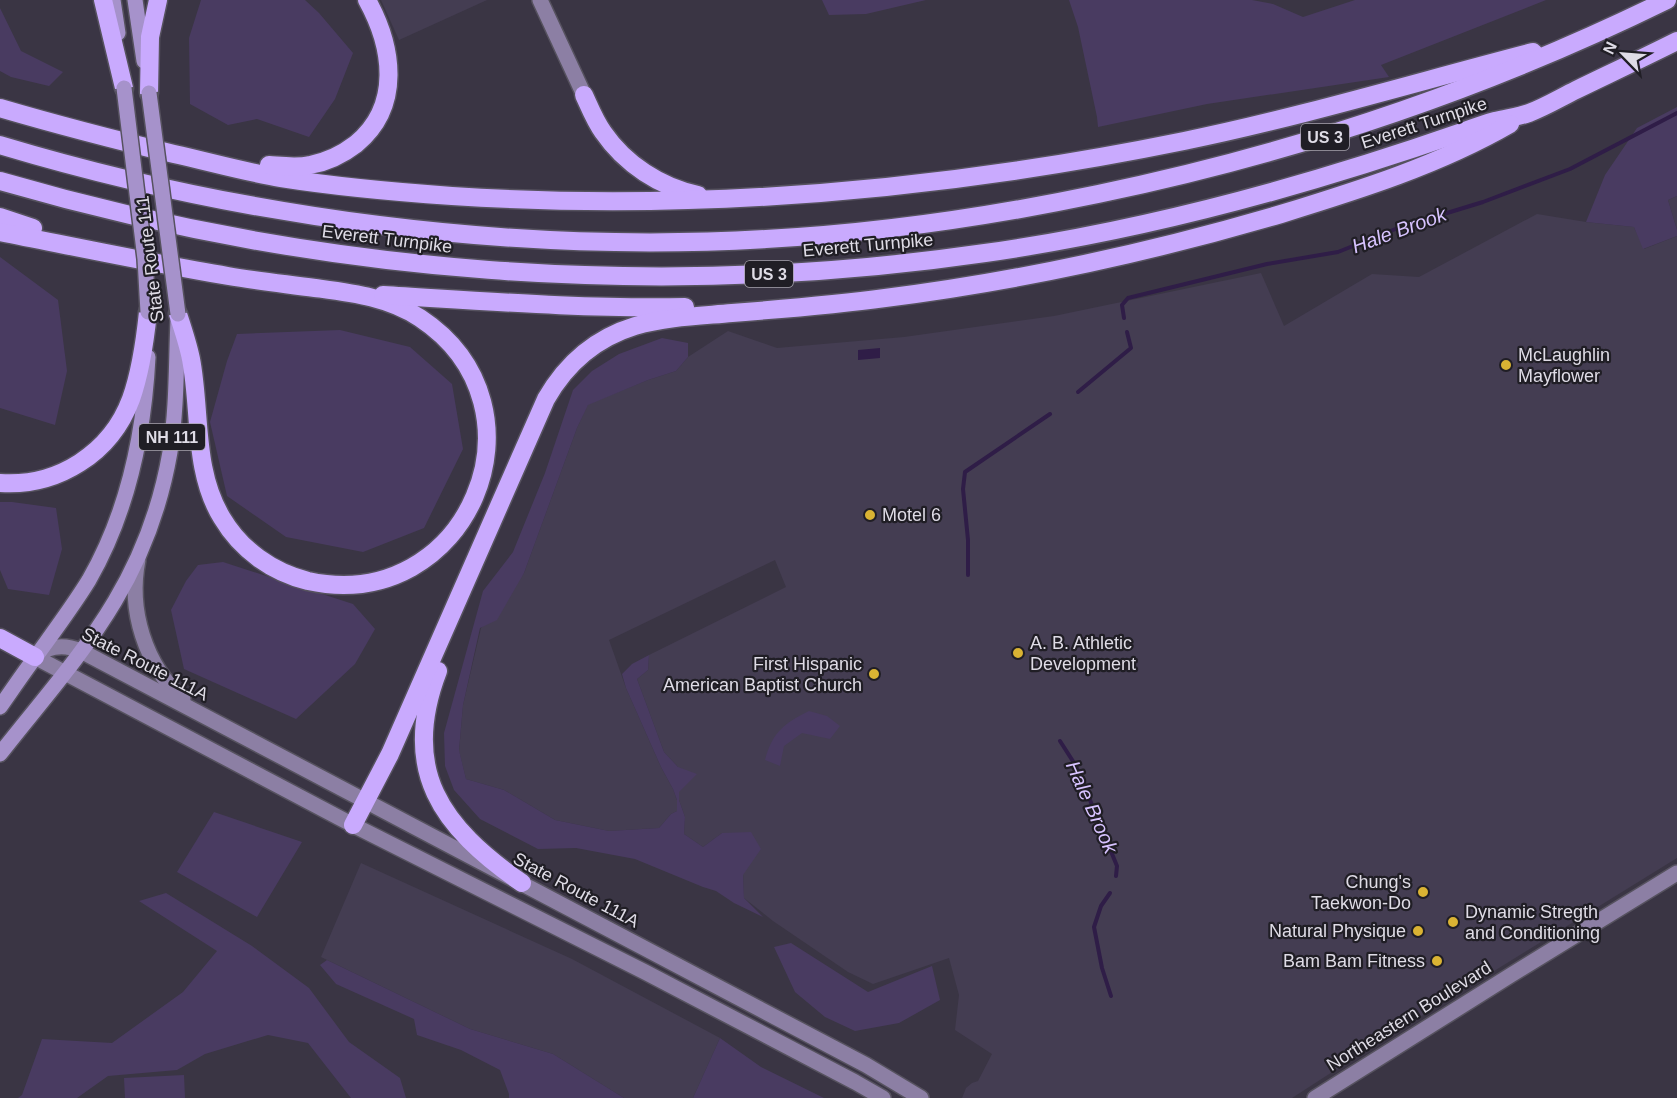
<svg xmlns="http://www.w3.org/2000/svg" width="1677" height="1098" viewBox="0 0 1677 1098" font-family="Arial,sans-serif">
	<style>
		.built { fill: #443d52 }
		.green { fill: #493b61 }
		.water { fill: #2f1d47 }
		.lines { fill: none; stroke-linecap: round; stroke-linejoin: round }
		.stream { stroke: #2f1d47; stroke-width: 4 }
		.secondary-casing { stroke: #56525f; stroke-width: 18 }
		.primary-casing { stroke: #56525f; stroke-width: 18 }
		.highway-casing { stroke: #56525f; stroke-width: 21 }
		.secondary { stroke: #8c7fa4; stroke-width: 15 }
		.primary { stroke: #a692cb; stroke-width: 15 }
		.highway { stroke: #c9aafe; stroke-width: 18 }
		.primary-bridge-casing { stroke: #56525f; stroke-width: 18; stroke-linecap: butt }
		.primary-bridge { stroke: #a692cb; stroke-width: 15 }
		.poi-dot { fill: #dab333; stroke: #201e25; stroke-width: 2 }
		.labels { text-anchor: middle; dominant-baseline: central; stroke-width: 4.5; stroke-linejoin: round; paint-order: stroke }
		.shield { fill: #201e25; stroke: #a6a3ac; stroke-width: 1.5 }
		.shield-label { font-size: 16px; font-weight: bold; fill: #dfdce6 }
		.street-label { font-size: 18px; fill: #dfdce6; stroke: #201e25 }
		.poi-label { font-size: 18px; fill: #dfdce6; stroke: #201e25; text-anchor: start }
		.water-label { font-size: 20px; font-style: italic; fill: #d7c3ff; stroke: #201e25 }
	</style>
	<rect width="100%" height="100%" fill="#3a3544"/>
	<g class="built">
		<path d="M 381,0 L 487,0 L 399,40 Z"/>
		<path d="M 1677,196 L 1677,230 L 1668,200 Z"/>
		<path d="M 1537,214 L 1586,222 L 1634,227 L 1644,249 L 1677,236 L 1677,858 L 1360,1054 L 1292,1098 L 962,1098 L 966,1088 L 972,1083 L 978,1081 L 992,1054 L 955,1030 L 959,995 L 949,958 L 873,984 L 848,972 L 773,921 L 744,898 L 743,875 L 722,833 L 703,847 L 684,834 L 685,817 L 679,800 L 678,767 L 664,752 L 637,679 L 648,670 L 649,655 L 786,587 L 775,560 L 609,640 L 626,688 L 661,767 L 673,789 L 677,800 L 677,811 L 671,814 L 659,828 L 609,831 L 555,820 L 504,790 L 466,779 L 459,751 L 463,705 L 481,628 L 524,573 L 577,428 L 588,404 L 648,380 L 676,371 L 688,357 L 728,331 L 777,348 L 904,337 L 1054,316 L 1261,273 L 1284,326 L 1372,274 L 1419,277 Z"/>
		<path d="M 361,863 L 572,959 L 720,1038 L 693,1098 L 624,1098 L 553,1054 L 470,1029 L 321,957 Z"/>
	</g>
	<g class="green">
		<path d="M 201,0 L 305,0 L 319,13 L 353,53 L 335,99 L 309,137 L 257,119 L 228,125 L 190,104 L 189,38 Z"/>
		<path d="M 822,0 L 926,0 L 866,14 L 829,15 Z"/>
		<path d="M 1069,0 L 1252,0 L 1273,4 L 1303,17 L 1355,0 L 1546,0 L 1381,65 L 1389,77 L 1207,104 L 1098,127 L 1097,117 L 1078,27 Z"/>
		<path d="M 0,8 L 21,51 L 63,72 L 49,86 L 11,77 L 0,71 Z"/>
		<path d="M 1677,107 L 1677,196 L 1668,200 L 1677,230 L 1677,236 L 1643,249 L 1634,227 L 1586,222 L 1605,175 L 1637,128 Z"/>
		<path d="M 0,257 L 58,300 L 67,371 L 55,425 L 0,408 Z"/>
		<path d="M 340,330 L 410,347 L 452,384 L 463,449 L 424,528 L 363,552 L 286,537 L 227,496 L 210,422 L 227,361 L 237,334 Z"/>
		<path d="M 662,338 L 688,343 L 688,357 L 676,371 L 648,380 L 588,405 L 577,428 L 524,573 L 497,620 L 480,628 L 463,705 L 459,750 L 466,779 L 504,790 L 555,820 L 609,831 L 659,828 L 671,814 L 677,811 L 677,800 L 673,789 L 661,767 L 626,688 L 622,674 L 632,664 L 649,655 L 648,670 L 637,679 L 664,752 L 678,767 L 697,774 L 679,792 L 679,800 L 685,817 L 684,834 L 703,847 L 722,833 L 751,832 L 761,849 L 743,875 L 744,898 L 763,917 L 734,903 L 716,891 L 703,887 L 635,859 L 576,848 L 538,849 L 480,819 L 454,790 L 445,766 L 444,733 L 483,591 L 513,552 L 545,473 L 573,390 L 592,371 L 619,354 Z"/>
		<path d="M 0,502 L 12,502 L 56,508 L 62,549 L 49,595 L 8,589 L 0,570 Z"/>
		<path d="M 223,562 L 353,604 L 375,629 L 355,664 L 296,719 L 184,669 L 171,610 L 186,581 L 198,565 Z"/>
		<path d="M 809,711 L 827,716 L 840,726 L 830,739 L 802,733 L 784,746 L 780,766 L 765,760 C 772,733 784,723 809,711 Z"/>
		<path d="M 214,812 L 302,842 L 257,917 L 177,872 Z"/>
		<path d="M 166,893 L 252,946 L 309,988 L 349,1042 L 400,1078 L 406,1098 L 351,1098 L 308,1043 L 268,1035 L 205,1054 L 177,1070 L 108,1076 L 77,1098 L 18,1098 L 22,1095 L 42,1039 L 112,1043 L 183,992 L 217,951 L 139,901 Z"/>
		<path d="M 791,943 L 868,992 L 932,966 L 940,1000 L 899,1023 L 855,1031 L 825,1017 L 795,992 L 774,947 Z"/>
		<path d="M 327,960 L 470,1029 L 553,1054 L 624,1098 L 509,1098 L 509,1094 L 500,1070 L 461,1050 L 417,1035 L 414,1019 L 336,984 L 320,965 Z"/>
		<path d="M 720,1038 L 761,1067 L 824,1098 L 693,1098 Z"/>
		<path d="M 184,1075 L 185,1098 L 125,1098 L 124,1078 Z"/>
	</g>
	<path class="water" d="M 880,348 L 880,358 L 858,360 L 858,350 Z"/>
	<g class="lines">
		<g class="stream">
			<path d="M 1124,318 L 1122,305 L 1128,298 L 1267,264 L 1338,252 L 1398,228 L 1483,202 L 1570,169 L 1677,113"/>
			<path d="M 1078,392 L 1131,348 L 1127,332"/>
			<path d="M 968,575 L 968,540 L 963,489 L 965,472 L 1050,414"/>
			<path d="M 1060,741 L 1076,766 L 1117,866 L 1116,876"/>
			<path d="M 1110,893 L 1101,906 L 1094,927 L 1102,968 L 1111,996"/>
		</g>
		<defs>
			<g id="secondary">
				<path d="M 540,0 L 584,95"/>
				<path d="M 138,560 C 128,610 145,665 183,699"/>
				<path d="M 883,1098 L 855,1082 L 645,972 L 353,825 L 35,657 C 49,645 64,644 81,651 L 866,1065 L 921,1098"/>
				<path d="M 1315,1098 L 1511,975 L 1677,873"/>
			</g>
			<g id="primary">
				<path d="M 113,0 L 118,33"/>
				<path d="M 135,0 L 144,61"/>
				<path d="M 0,707 C 12,690 24,672 37,655 C 55,630 73,606 89,580 C 128,512 144,435 148,357"/>
				<path d="M 0,754 C 39,704 83,655 115,601 C 142,556 161,504 170,452 C 177,408 176,364 178,320"/>
			</g>
			<g id="highway">
				<path d="M 103,0 L 124,88"/>
				<path d="M 149,93 L 150,37 L 158,0"/>
				<path d="M 584,95 C 590,108 595,121 603,132 C 625,164 660,187 698,195"/>
				<path d="M 0,108 C 58,125 116,140 174,154 C 210,162 245,172 281,178 C 338,187 395,192 452,196 C 697,212 944,190 1184,141 C 1301,117 1417,82 1533,52"/>
				<path d="M 0,145 C 243,218 512,254 766,239 C 878,233 988,217 1098,194 C 1296,153 1486,89 1667,0"/>
				<path d="M 269,165 C 283,166 297,168 310,165 C 327,162 343,154 356,144 C 402,106 393,47 367,0"/>
				<path d="M 0,181 C 319,274 656,301 985,253 C 1148,230 1307,186 1462,132 C 1473,128 1484,124 1495,121 C 1506,118 1518,117 1529,113 C 1545,107 1560,98 1576,90 C 1609,74 1643,58 1677,41"/>
				<path d="M 0,217 L 33,228"/>
				<path d="M 0,232 C 76,247 152,263 228,276 C 257,281 286,284 315,288 C 352,293 388,297 420,318 C 556,408 467,616 308,581 C 272,572 241,550 222,518 C 193,471 201,411 191,359 C 188,344 183,329 178,314"/>
				<path d="M 383,295 C 484,301 584,309 685,307"/>
				<path d="M 0,483 C 58,487 111,453 131,399 C 141,371 145,341 148,312"/>
				<path d="M 0,638 L 35,657"/>
				<path d="M 438,671 C 400,770 441,827 522,883"/>
				<path d="M 353,825 L 390,754 L 546,399 C 566,364 596,338 635,326 C 666,317 699,316 732,313 C 783,309 834,305 885,298 C 1019,281 1152,252 1281,214 C 1359,190 1439,165 1510,124"/>
			</g>
		</defs>
		<use href="#secondary" class="secondary-casing"/>
		<use href="#primary" class="primary-casing"/>
		<use href="#highway" class="highway-casing"/>
		<use href="#secondary" class="secondary"/>
		<use href="#primary" class="primary"/>
		<use href="#highway" class="highway"/>
		<defs>
			<g id="primary-bridge">
				<path d="M 124,88 L 145,259 L 148,312"/>
				<path d="M 149,93 L 178,314"/>
			</g>
		</defs>
		<use href="#primary-bridge" class="primary-bridge-casing"/>
		<use href="#primary-bridge" class="primary-bridge"/>
	</g>
	<g class="poi-dot">
		<circle cx="1506" cy="365" r="6"/>
		<circle cx="870" cy="515" r="6"/>
		<circle cx="1018" cy="653" r="6"/>
		<circle cx="874" cy="674" r="6"/>
		<circle cx="1423" cy="892" r="6"/>
		<circle cx="1453" cy="922" r="6"/>
		<circle cx="1418" cy="931" r="6"/>
		<circle cx="1437" cy="961" r="6"/>
	</g>
	<g class="labels">
		<g class="shield">
			<rect x="1301" y="124" width="48" height="26" rx="4.5"/>
			<rect x="745" y="261" width="48" height="26" rx="4.5"/>
			<rect x="139" y="424" width="66" height="26" rx="4.5"/>
		</g>
		<g class="shield-label">
			<text x="1325" y="137">US 3</text>
			<text x="769" y="274">US 3</text>
			<text x="172" y="437">NH 111</text>
		</g>
		<g class="street-label">
			<text transform="translate(1424 123) rotate(-18)">Everett Turnpike</text>
			<text transform="translate(387 239) rotate(7)">Everett Turnpike</text>
			<text transform="translate(868 245) rotate(-5)">Everett Turnpike</text>
			<text transform="translate(150 259) rotate(-97)">State Route 111</text>
			<text transform="translate(145 664) rotate(27)">State Route 111A</text>
			<text transform="translate(576 890) rotate(28)">State Route 111A</text>
			<text transform="translate(1409 1016) rotate(-32)">Northeastern Boulevard</text>
		</g>
		<g class="poi-label">
			<text x="1518" y="355">McLaughlin<tspan x="1518" dy="21">Mayflower</tspan></text>
			<text x="882" y="515">Motel 6</text>
			<text x="1030" y="643">A. B. Athletic<tspan x="1030" dy="21">Development</tspan></text>
			<text x="862" y="664" text-anchor="end">First Hispanic<tspan x="862" dy="21">American Baptist Church</tspan></text>
			<text x="1411" y="882" text-anchor="end">Chung's<tspan x="1411" dy="21">Taekwon-Do</tspan></text>
			<text x="1465" y="912">Dynamic Stregth<tspan x="1465" dy="21">and Conditioning</tspan></text>
			<text x="1406" y="931" text-anchor="end">Natural Physique</text>
			<text x="1425" y="961" text-anchor="end">Bam Bam Fitness</text>
		</g>
		<g class="water-label">
			<text transform="translate(1399 230) rotate(-20)">Hale Brook</text>
			<text transform="translate(1092 807) rotate(66)">Hale Brook</text>
		</g>
	</g>
	<g transform="translate(1623 54) rotate(295)" stroke="#201e25" stroke-width="4.5" paint-order="stroke">
	<path d="M0-4.5L10 22L0 15L-10 22Z" fill="#dfdce6"/>
	<text y="-9" font-size="16" font-weight="bold" text-anchor="middle" fill="#dfdce6">N</text>
	</g>
</svg>
